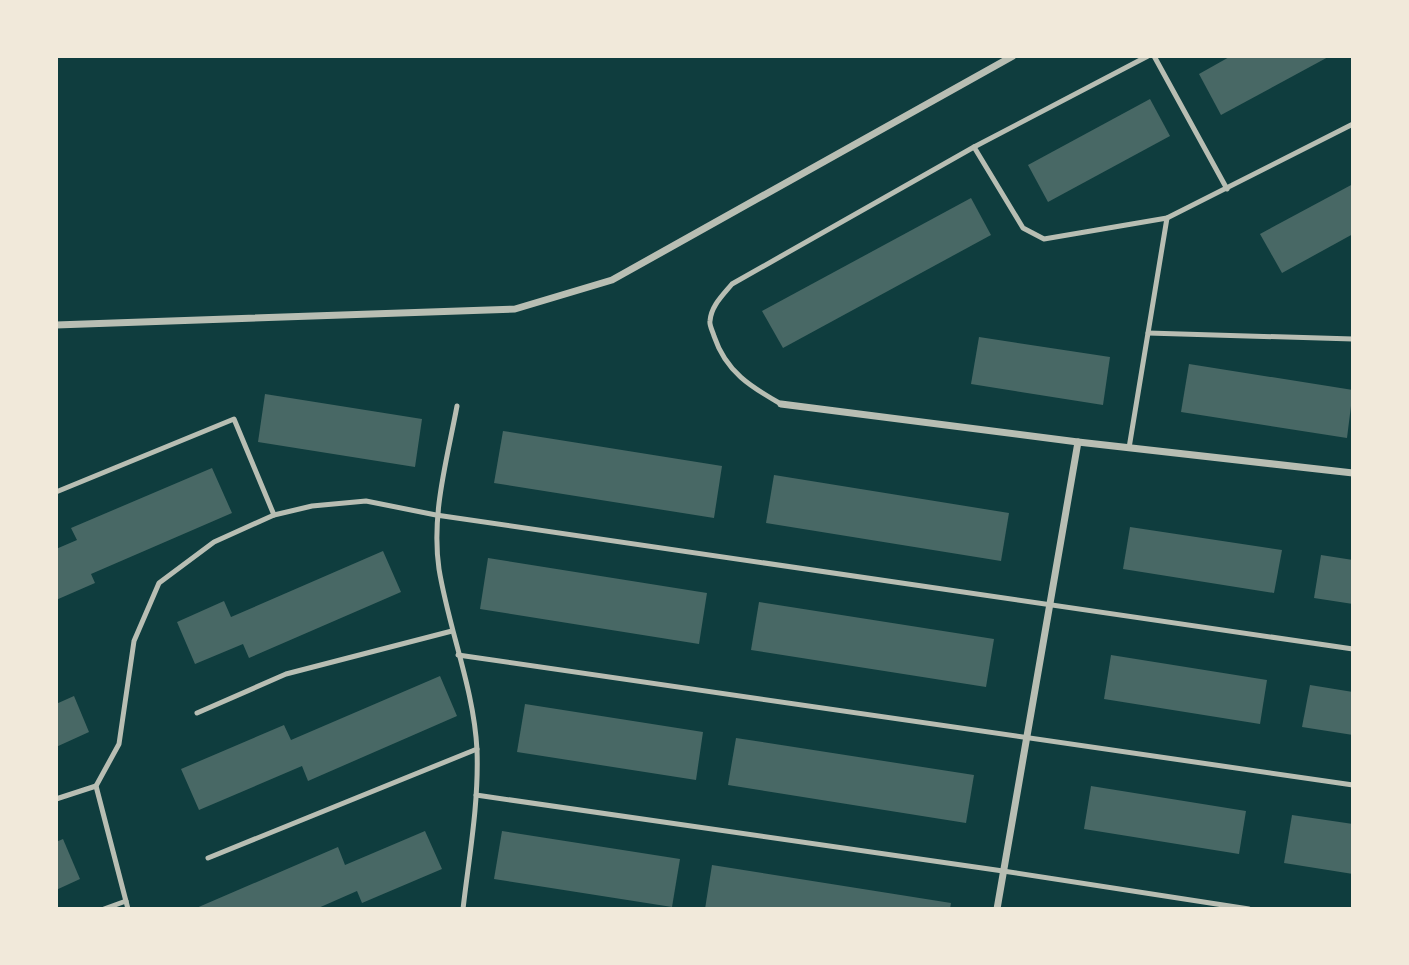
<svg xmlns="http://www.w3.org/2000/svg" width="1409" height="965" viewBox="0 0 1409 965" font-family="Arial,sans-serif">
	<style>
		.building { fill: #486865 }
		.lines { fill: none; stroke-linecap: round; stroke-linejoin: round }
		.service { stroke: #b8beb3; stroke-width: 5 }
		.minor { stroke: #b8beb3; stroke-width: 7 }
	</style>
	<rect width="100%" height="100%" fill="#0f3d3e"/>
	<g class="building">
		<path d="M 1231,56 L 1330,56 L 1221,115 L 1199,74 Z"/>
		<path d="M 1150,99 L 1170,136 L 1048,202 L 1028,165 Z"/>
		<path d="M 1353,184 L 1353,234 L 1282,273 L 1260,234 Z"/>
		<path d="M 971,198 L 991,235 L 783,348 L 762,311 Z"/>
		<path d="M 979,337 L 1110,357 L 1103,405 L 971,384 Z"/>
		<path d="M 1189,364 L 1353,390 L 1347,438 L 1181,412 Z"/>
		<path d="M 265,394 L 422,419 L 415,467 L 258,442 Z"/>
		<path d="M 503,431 L 722,466 L 714,518 L 494,483 Z"/>
		<path d="M 212,468 L 232,513 L 91,574 L 95,583 L 56,600 L 56,549 L 77,540 L 71,528 Z"/>
		<path d="M 774,475 L 1009,513 L 1001,561 L 766,523 Z"/>
		<path d="M 1130,527 L 1282,550 L 1274,593 L 1123,569 Z"/>
		<path d="M 383,551 L 401,592 L 249,658 L 243,644 L 195,664 L 177,622 L 224,601 L 231,617 Z"/>
		<path d="M 1321,555 L 1353,560 L 1353,604 L 1314,598 Z"/>
		<path d="M 488,558 L 707,593 L 699,644 L 480,609 Z"/>
		<path d="M 759,602 L 994,639 L 986,687 L 751,650 Z"/>
		<path d="M 1111,655 L 1267,680 L 1260,724 L 1104,699 Z"/>
		<path d="M 440,676 L 457,716 L 308,781 L 302,766 L 199,810 L 181,769 L 284,725 L 291,740 Z"/>
		<path d="M 1310,685 L 1353,692 L 1353,735 L 1302,727 Z"/>
		<path d="M 74,696 L 89,732 L 56,747 L 56,704 Z"/>
		<path d="M 525,704 L 703,732 L 696,780 L 517,752 Z"/>
		<path d="M 736,738 L 974,775 L 966,823 L 728,785 Z"/>
		<path d="M 1091,786 L 1246,811 L 1239,854 L 1084,829 Z"/>
		<path d="M 1292,815 L 1353,824 L 1353,874 L 1284,863 Z"/>
		<path d="M 425,831 L 442,869 L 362,903 L 357,891 L 316,909 L 194,909 L 338,847 L 345,865 Z"/>
		<path d="M 502,831 L 680,859 L 672,907 L 494,879 Z"/>
		<path d="M 63,839 L 80,879 L 56,890 L 56,842 Z"/>
		<path d="M 712,865 L 951,903 L 950,909 L 705,909 Z"/>
	</g>
	<g class="lines">
		<g class="service">
			<path d="M 1154,56 L 1227,189"/>
			<path d="M 974,147 L 1023,228 L 1044,239 L 1167,218 L 1353,124"/>
			<path d="M 1148,333 L 1353,339"/>
			<path d="M 781,404 C 751,387 726,372 714,336 C 713,332 709,325 710,321 C 711,306 723,295 732,284 L 974,147 L 1148,56"/>
			<path d="M 457,406 C 447,460 431,514 439,569 C 449,630 474,689 477,750 C 479,803 469,857 463,909"/>
			<path d="M 1129,448 L 1167,218"/>
			<path d="M 56,492 L 234,419 L 274,515"/>
			<path d="M 458,655 L 1353,785"/>
			<path d="M 197,713 L 286,674 L 452,631"/>
			<path d="M 476,795 L 1003,871 L 1249,909"/>
			<path d="M 56,799 L 96,786"/>
			<path d="M 208,858 L 477,749"/>
			<path d="M 104,909 L 126,901"/>
			<path d="M 128,909 L 96,786 L 119,744 L 134,641 L 159,583 L 214,542 L 274,515 L 312,506 L 366,501 L 436,515 L 1353,649"/>
		</g>
		<g class="minor">
			<path d="M 56,325 L 515,309 L 612,280 L 1013,56"/>
			<path d="M 781,404 L 1078,442 L 1353,473"/>
			<path d="M 997,909 L 1078,442"/>
		</g>
	</g>
	<rect width="1409" height="965" fill="none" stroke="#f1e9da" stroke-width="116"/>
</svg>
